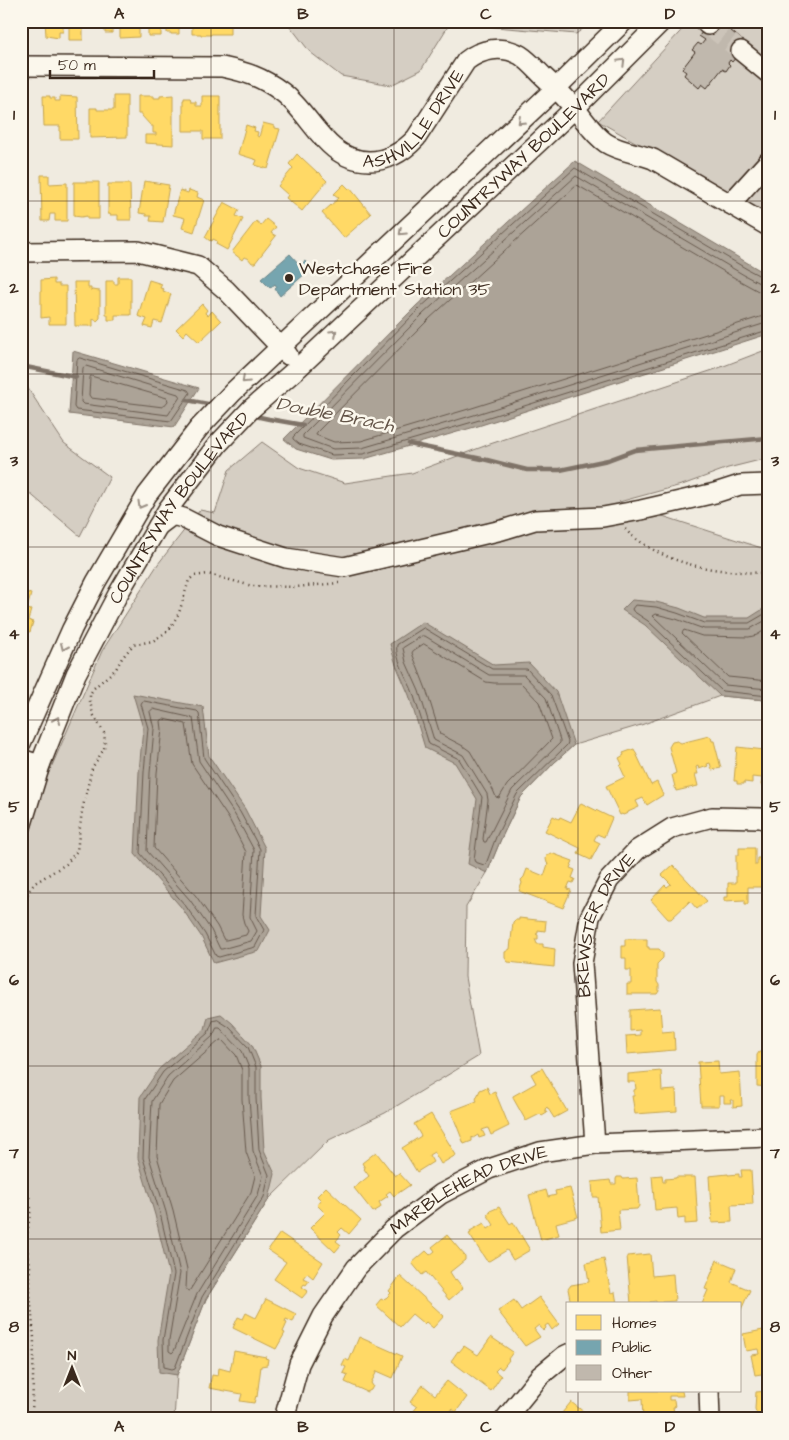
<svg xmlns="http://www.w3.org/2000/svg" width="789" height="1440" viewBox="0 0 789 1440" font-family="'Architects Daughter',sans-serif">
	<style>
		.green { fill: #d5cec3; stroke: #887c70 }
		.water { fill: #aca397; stroke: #7f7367 }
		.homes { fill: #ffd966; stroke: #c4a450 }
		.public { fill: #76a5af; stroke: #648084 }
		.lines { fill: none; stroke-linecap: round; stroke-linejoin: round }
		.shore { stroke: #685a4e; stroke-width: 1 }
		.stream { stroke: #7f7367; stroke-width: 4.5 }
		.building { fill: #c0b8ad; stroke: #3b2a1e }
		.minor-tunnel { stroke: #ccc4b9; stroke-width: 19; stroke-dasharray: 19 9; stroke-linecap: butt }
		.minor-casing { stroke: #3b2a1e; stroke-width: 22 }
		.path { stroke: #3b2a1e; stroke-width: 2.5; stroke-dasharray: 1 4; stroke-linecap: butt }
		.minor { stroke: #fbf7ec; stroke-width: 19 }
		.oneway { stroke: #9b9085 }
		.grid { fill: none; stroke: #3b2a1e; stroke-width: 1; stroke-opacity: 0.55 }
		.poi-dot { fill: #3b2a1e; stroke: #fbf7ec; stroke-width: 2 }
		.labels { text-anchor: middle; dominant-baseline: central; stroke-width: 5; stroke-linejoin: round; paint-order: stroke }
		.street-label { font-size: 18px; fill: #3b2a1e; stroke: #fbf7ec }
		.poi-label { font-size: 18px; fill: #3b2a1e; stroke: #fbf7ec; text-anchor: start }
		.water-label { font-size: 19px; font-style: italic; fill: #635448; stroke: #fbf7ec }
		.neatline { fill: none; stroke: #3b2a1e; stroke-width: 2 }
		.grid-label { font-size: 16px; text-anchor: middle; font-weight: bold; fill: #3b2a1e }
	</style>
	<rect width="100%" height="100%" fill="#f0ebe0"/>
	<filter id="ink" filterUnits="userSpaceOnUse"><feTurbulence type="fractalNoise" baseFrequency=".02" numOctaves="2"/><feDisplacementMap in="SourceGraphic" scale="10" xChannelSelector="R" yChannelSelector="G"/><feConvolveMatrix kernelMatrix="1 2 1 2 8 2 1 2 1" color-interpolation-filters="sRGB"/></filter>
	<g filter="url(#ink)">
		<g class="green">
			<path d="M 286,21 L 593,21 L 576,34 L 450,23 L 421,70 L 391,85 L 341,76 L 310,52 Z"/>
			<path d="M 690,21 L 768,21 L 768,217 L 598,121 Z"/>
			<path d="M 768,349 L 768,458 L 728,468 L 685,484 L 619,502 L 768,550 L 768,701 L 765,700 L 720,696 L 641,725 L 574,745 L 555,762 L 521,797 L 501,839 L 487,873 L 466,907 L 465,977 L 479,1056 L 385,1113 L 329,1140 L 269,1199 L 206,1299 L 177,1375 L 174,1419 L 21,1419 L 21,871 L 37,800 L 102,651 L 158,564 L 200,510 L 215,513 L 229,470 L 262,442 L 299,468 L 345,483 L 412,473 L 490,444 L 716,369 Z"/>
			<path d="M 21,380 L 23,381 L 64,443 L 110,477 L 80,536 L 21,486 Z"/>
		</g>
		<g class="water">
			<path d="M 575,161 L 768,275 L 768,334 L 478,426 L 364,459 L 331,460 L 296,449 L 284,439 L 416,306 Z"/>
			<path d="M 73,351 L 199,388 L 174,427 L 69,414 Z"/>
			<path d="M 632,600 L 656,602 L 679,608 L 704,618 L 749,618 L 768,606 L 768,701 L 765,700 L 720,696 L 645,625 L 622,610 Z"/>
			<path d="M 423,622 L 494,665 L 529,663 L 556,692 L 574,745 L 555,762 L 521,797 L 501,839 L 487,873 L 468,864 L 477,799 L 455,763 L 425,748 L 409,695 L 396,665 L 390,644 Z"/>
			<path d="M 133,694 L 203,707 L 209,756 L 245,809 L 265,848 L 261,916 L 270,930 L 259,951 L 214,963 L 201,936 L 181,907 L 135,854 L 139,772 L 143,728 Z"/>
			<path d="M 221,1014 L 232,1023 L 252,1045 L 261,1066 L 261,1098 L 264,1150 L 275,1174 L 269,1199 L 206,1299 L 177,1375 L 159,1372 L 158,1340 L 169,1274 L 155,1215 L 138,1158 L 140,1097 L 159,1069 L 205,1029 L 208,1017 Z"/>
		</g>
		<g class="homes">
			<path d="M 45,21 L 83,21 L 83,40 L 69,40 L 69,27 L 63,27 L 63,32 L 59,32 L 59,38 L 46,36 Z"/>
			<path d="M 98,21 L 132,21 L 132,24 L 139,24 L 139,37 L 120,38 L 120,28 L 112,28 L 112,33 L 105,33 L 105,28 L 98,28 Z"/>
			<path d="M 148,21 L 179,21 L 179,34 L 171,34 L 171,33 L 167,33 L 167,30 L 161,30 L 161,36 L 148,36 Z"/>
			<path d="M 192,21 L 230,21 L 230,34 L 211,34 L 211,35 L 201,35 L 201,34 L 192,34 Z"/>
			<path d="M 173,95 L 173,145 L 145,143 L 145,135 L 156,135 L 156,133 L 153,133 L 153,126 L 151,126 L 142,116 L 142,114 L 138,114 L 138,96 L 154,96 L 154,98 L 160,98 L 160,96 Z"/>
			<path d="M 43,96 L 50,96 L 50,98 L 55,98 L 55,101 L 60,101 L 60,96 L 77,97 L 78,139 L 60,139 L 60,126 L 44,126 Z"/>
			<path d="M 114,96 L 127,96 L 127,137 L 90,138 L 90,108 L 97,108 L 97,110 L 114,110 Z"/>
			<path d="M 202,96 L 220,96 L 220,139 L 203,139 L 203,131 L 183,131 L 183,100 L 184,100 L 184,98 L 190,98 L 191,102 L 196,102 L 196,106 L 202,106 Z"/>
			<path d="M 263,123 L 275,126 L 275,128 L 280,129 L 268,169 L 255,165 L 257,160 L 238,154 L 246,125 L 255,128 L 254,131 L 258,132 L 257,136 L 259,137 Z"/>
			<path d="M 297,154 L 302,159 L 302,158 L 318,173 L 319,172 L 321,174 L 321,175 L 327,181 L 302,211 L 286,198 L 288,195 L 278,186 L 293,168 L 289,164 Z"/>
			<path d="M 41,175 L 49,175 L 49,184 L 67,183 L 67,221 L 55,221 L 55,214 L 50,214 L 49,221 L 42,221 Z"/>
			<path d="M 144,181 L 169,185 L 163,222 L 150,221 L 151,216 L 146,216 L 146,214 L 139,213 Z"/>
			<path d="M 74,182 L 99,182 L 99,219 L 87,219 L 87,216 L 81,217 L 74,216 Z"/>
			<path d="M 108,184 L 130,184 L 131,220 L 118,220 L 118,215 L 110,215 L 110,214 L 108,214 Z"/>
			<path d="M 344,184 L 349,189 L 350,188 L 371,214 L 344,238 L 322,213 L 339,198 L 334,194 Z"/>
			<path d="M 180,190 L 188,193 L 189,190 L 198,193 L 197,197 L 204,200 L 194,232 L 182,228 L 185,218 L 173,215 Z"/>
			<path d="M 224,202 L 239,210 L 236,216 L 243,219 L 227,250 L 216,244 L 217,241 L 213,239 L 212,241 L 210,240 L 210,241 L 205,237 Z"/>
			<path d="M 266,219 L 276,227 L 271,233 L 276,236 L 255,263 L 252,263 L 248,258 L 247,258 L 244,257 L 242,260 L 232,252 L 256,221 L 261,225 Z"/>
			<path d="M 118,277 L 131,277 L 131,315 L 115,315 L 115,320 L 108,320 L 108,315 L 106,315 L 106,281 L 114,281 L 114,284 L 118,284 Z"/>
			<path d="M 54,279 L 54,284 L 59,284 L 59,286 L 66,286 L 66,324 L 49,324 L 49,317 L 41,318 L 41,280 Z"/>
			<path d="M 149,280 L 162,284 L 160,288 L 164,289 L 163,291 L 171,294 L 162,323 L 154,321 L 152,328 L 144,326 L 147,319 L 138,316 Z"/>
			<path d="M 74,282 L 88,282 L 88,288 L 91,288 L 91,291 L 92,290 L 100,291 L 100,318 L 97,321 L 93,319 L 93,326 L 75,326 Z"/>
			<path d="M 202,304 L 207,310 L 205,313 L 208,316 L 212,311 L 221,321 L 199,342 L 187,331 L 183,336 L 176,329 Z"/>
			<path d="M 21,591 L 31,594 L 27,609 L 31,610 L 28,620 L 33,622 L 30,632 L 21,630 Z"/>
			<path d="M 709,736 L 711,737 L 712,741 L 714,741 L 721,768 L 712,770 L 710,763 L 707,764 L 708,766 L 699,769 L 698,766 L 696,767 L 698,774 L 695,774 L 698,786 L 676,791 L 672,775 L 676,773 L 669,747 L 672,742 L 677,741 L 681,743 Z"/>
			<path d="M 766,738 L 768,739 L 768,785 L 761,785 L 762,778 L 752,777 L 752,783 L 744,782 L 744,784 L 737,784 L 737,781 L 734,781 L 737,747 L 765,750 Z"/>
			<path d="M 634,749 L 651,785 L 657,782 L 663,795 L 647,805 L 643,798 L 636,801 L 639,807 L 628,812 L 628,813 L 623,815 L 622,814 L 620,815 L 606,786 L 625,777 L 620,766 L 622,764 L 619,758 L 624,755 L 623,753 Z"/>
			<path d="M 581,803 L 612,818 L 604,837 L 597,834 L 594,840 L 600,843 L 591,860 L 578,854 L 580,848 L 545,831 L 553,816 L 559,819 L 560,817 L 571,822 Z"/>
			<path d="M 739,848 L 755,848 L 755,865 L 757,865 L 757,858 L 765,858 L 765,853 L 768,853 L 768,887 L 748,887 L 748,904 L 745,904 L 745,900 L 724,901 L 724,897 L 728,897 L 728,883 L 736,883 L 736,855 L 739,855 Z"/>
			<path d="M 551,853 L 573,861 L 570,868 L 575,870 L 572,878 L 575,879 L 573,883 L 570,882 L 567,889 L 571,890 L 563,908 L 519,891 L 522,883 L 521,880 L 524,877 L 527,869 L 544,876 L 548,864 L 547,863 L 546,859 L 547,855 Z"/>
			<path d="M 673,865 L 707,901 L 697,909 L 690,901 L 671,919 L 668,919 L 651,900 L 665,885 L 667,887 L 671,884 L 662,875 Z"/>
			<path d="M 519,918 L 546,921 L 545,931 L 538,930 L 538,933 L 536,934 L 538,935 L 538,939 L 535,939 L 537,944 L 543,944 L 543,947 L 555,949 L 554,967 L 508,962 L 505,958 L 505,952 L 510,949 L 513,922 L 515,920 L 519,920 Z"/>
			<path d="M 625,939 L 647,939 L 647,947 L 649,947 L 649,949 L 659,949 L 663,953 L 663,958 L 657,964 L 657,982 L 659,985 L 659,991 L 657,994 L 627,994 L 627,984 L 631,984 L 631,970 L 626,970 L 626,958 L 622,958 L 622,946 L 625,946 Z"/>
			<path d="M 660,1008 L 662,1032 L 674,1031 L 675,1050 L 627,1054 L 626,1036 L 640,1035 L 640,1030 L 630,1031 L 630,1010 Z"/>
			<path d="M 759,1052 L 762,1052 L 765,1056 L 768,1056 L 768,1087 L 757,1086 L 757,1055 Z"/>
			<path d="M 718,1061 L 719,1074 L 740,1072 L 742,1106 L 733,1107 L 733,1100 L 730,1100 L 731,1103 L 724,1103 L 724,1096 L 719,1096 L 719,1106 L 701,1106 L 698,1062 Z"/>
			<path d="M 542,1068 L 567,1111 L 554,1118 L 547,1107 L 545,1109 L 547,1113 L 542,1116 L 540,1114 L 526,1121 L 513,1098 L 513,1096 L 536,1083 L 531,1074 Z"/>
			<path d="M 661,1071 L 662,1091 L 676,1090 L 677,1111 L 635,1114 L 632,1096 L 634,1096 L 634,1090 L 636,1089 L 635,1082 L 628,1082 L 628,1074 Z"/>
			<path d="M 487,1087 L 490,1094 L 495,1092 L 509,1126 L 491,1135 L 488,1128 L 482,1130 L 485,1136 L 479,1138 L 478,1135 L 473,1138 L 472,1137 L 472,1141 L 464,1144 L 451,1111 L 477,1101 L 476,1099 L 480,1090 Z"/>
			<path d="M 431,1114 L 456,1155 L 441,1164 L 434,1152 L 429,1155 L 433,1162 L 417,1172 L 402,1148 L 421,1136 L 414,1124 Z"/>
			<path d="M 376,1152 L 395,1176 L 399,1173 L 410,1185 L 394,1196 L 390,1191 L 386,1194 L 388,1196 L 379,1202 L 381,1206 L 380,1208 L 373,1212 L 354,1188 L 369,1176 L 364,1169 L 365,1168 L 362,1163 Z"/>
			<path d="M 741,1170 L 751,1170 L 753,1204 L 731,1205 L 732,1222 L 712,1223 L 709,1176 L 728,1174 L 728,1175 L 739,1174 L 739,1177 L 742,1177 Z"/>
			<path d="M 662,1175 L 663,1182 L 665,1182 L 665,1179 L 676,1178 L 676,1177 L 695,1177 L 698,1223 L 685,1224 L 685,1218 L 678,1219 L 677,1208 L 655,1210 L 652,1176 Z"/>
			<path d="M 617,1177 L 622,1177 L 623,1179 L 637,1178 L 639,1206 L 637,1209 L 618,1210 L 620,1230 L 601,1232 L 598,1197 L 593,1197 L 592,1182 L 610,1180 L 611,1184 L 616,1184 L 616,1179 Z"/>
			<path d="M 326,1187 L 361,1220 L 349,1234 L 342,1228 L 338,1232 L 341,1235 L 336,1241 L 341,1245 L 335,1252 L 310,1228 L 325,1213 L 317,1205 L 321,1200 L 317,1196 Z"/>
			<path d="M 570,1188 L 578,1217 L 556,1223 L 559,1235 L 541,1240 L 529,1195 L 546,1190 L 548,1197 L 556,1195 L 555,1191 Z"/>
			<path d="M 499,1207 L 510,1224 L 513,1222 L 530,1250 L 513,1260 L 507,1250 L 489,1261 L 486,1260 L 469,1234 L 471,1233 L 470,1231 L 484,1223 L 488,1229 L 494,1225 L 487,1214 L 491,1212 L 490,1211 Z"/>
			<path d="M 280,1233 L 323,1262 L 313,1278 L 307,1273 L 303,1278 L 309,1281 L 306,1285 L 304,1284 L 302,1287 L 308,1291 L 302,1298 L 274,1279 L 286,1262 L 268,1250 Z"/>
			<path d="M 447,1235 L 465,1256 L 465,1260 L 450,1272 L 455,1280 L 456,1279 L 463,1288 L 449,1300 L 426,1272 L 422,1275 L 412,1263 L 426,1251 L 430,1255 L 435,1251 L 432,1247 Z"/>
			<path d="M 650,1254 L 652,1276 L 673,1274 L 675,1301 L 662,1302 L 662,1304 L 656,1304 L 656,1301 L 650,1302 L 650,1304 L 631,1304 L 627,1256 Z"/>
			<path d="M 604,1259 L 611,1293 L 615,1292 L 617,1304 L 571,1304 L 568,1289 L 571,1285 L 589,1282 L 586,1263 Z"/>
			<path d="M 717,1260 L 736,1268 L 731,1282 L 750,1290 L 740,1312 L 740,1304 L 702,1304 L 708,1290 L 705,1289 Z"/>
			<path d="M 400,1276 L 444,1316 L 433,1328 L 426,1322 L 424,1324 L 412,1314 L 400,1327 L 376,1305 L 381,1299 L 383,1300 L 385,1298 L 386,1298 L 391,1293 L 389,1291 Z"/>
			<path d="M 539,1297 L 559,1324 L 552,1330 L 548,1324 L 545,1326 L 546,1328 L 543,1331 L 539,1325 L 534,1329 L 540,1337 L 525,1346 L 498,1311 L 514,1300 L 521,1310 Z"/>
			<path d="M 266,1299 L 296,1314 L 293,1322 L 286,1319 L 285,1322 L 287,1323 L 283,1332 L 285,1333 L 276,1349 L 233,1328 L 238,1317 L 243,1319 L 246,1313 L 256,1318 Z"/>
			<path d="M 768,1329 L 768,1373 L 755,1375 L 751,1355 L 759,1354 L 758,1349 L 746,1351 L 743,1334 Z"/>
			<path d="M 359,1337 L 402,1356 L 393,1378 L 377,1371 L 371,1383 L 373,1386 L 371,1390 L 367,1392 L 345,1382 L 348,1375 L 343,1373 L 346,1367 L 342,1365 L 345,1359 L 349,1361 Z"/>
			<path d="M 491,1337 L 513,1352 L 508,1359 L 509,1360 L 502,1369 L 499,1367 L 495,1371 L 501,1376 L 491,1391 L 451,1361 L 458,1351 L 459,1352 L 464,1346 L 478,1355 Z"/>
			<path d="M 234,1351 L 266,1357 L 265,1358 L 268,1359 L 267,1365 L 261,1366 L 257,1397 L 256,1396 L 254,1403 L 240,1401 L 242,1394 L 209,1388 L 212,1375 L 218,1376 L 219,1368 L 230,1371 Z"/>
			<path d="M 447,1381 L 467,1397 L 456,1412 L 452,1409 L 448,1415 L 452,1419 L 415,1419 L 417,1416 L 412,1413 L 417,1407 L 410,1402 L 423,1385 L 435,1395 Z"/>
			<path d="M 630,1391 L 682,1391 L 683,1396 L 669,1396 L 669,1400 L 674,1400 L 675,1407 L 673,1407 L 675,1419 L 643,1419 L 642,1399 L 630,1400 Z"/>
			<path d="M 768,1391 L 768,1419 L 750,1419 L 750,1417 L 758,1417 L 755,1409 L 756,1392 Z"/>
			<path d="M 571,1402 L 593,1419 L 557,1419 Z"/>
			<path d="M 218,1412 L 245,1415 L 245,1419 L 218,1419 Z"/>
		</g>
		<path class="public" d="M 290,254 L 300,265 L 305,261 L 309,267 L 305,271 L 306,273 L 280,296 L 275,289 L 277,287 L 275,284 L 270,288 L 261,279 Z"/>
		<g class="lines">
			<g class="shore">
				<path d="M 768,279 L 764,278 L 747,269 L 575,168 L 419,309 L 293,437 L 293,439 L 299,444 L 332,455 L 363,454 L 476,421 L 768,330"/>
				<path d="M 768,285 L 761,284 L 744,275 L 576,176 L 423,314 L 303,435 L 303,438 L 333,449 L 362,448 L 474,415 L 763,324 L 768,324"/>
				<path d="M 768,293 L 760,292 L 740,281 L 577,185 L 429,319 L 317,432 L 316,435 L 334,442 L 361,441 L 472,408 L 760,317 L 768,316"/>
				<path d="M 80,358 L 188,390 L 190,393 L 171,421 L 76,410 L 74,407 L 77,360 Z"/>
				<path d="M 86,366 L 178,394 L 180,397 L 168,415 L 83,404 L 81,402 L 83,368 Z"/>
				<path d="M 91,376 L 167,398 L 168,401 L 163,407 L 91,398 L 89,395 L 90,378 Z"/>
				<path d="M 768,612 L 749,623 L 704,623 L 677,613 L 656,607 L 635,605 L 632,609 L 633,611 L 648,621 L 722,691 L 768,696"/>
				<path d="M 768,619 L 750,629 L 704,629 L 676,619 L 656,614 L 653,616 L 725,685 L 768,689"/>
				<path d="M 424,628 L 492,669 L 527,669 L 551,695 L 568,742 L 567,745 L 517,794 L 496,837 L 486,864 L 484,865 L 475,862 L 474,860 L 482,797 L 459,759 L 429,744 C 424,728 419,712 414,696 C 410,682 394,659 397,645 Z"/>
				<path d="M 768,628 L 757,635 L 749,637 L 702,636 L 684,630 L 682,633 L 728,677 L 768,681"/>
				<path d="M 422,636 L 425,636 L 489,675 L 524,675 L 546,698 L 560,740 L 560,743 L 512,790 L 486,842 L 484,842 L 483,839 L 488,800 L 487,794 L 463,755 L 434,740 L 419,691 L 406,662 L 403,648 Z"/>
				<path d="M 424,644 L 486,682 L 494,683 L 521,683 L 539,702 L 552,739 L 507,785 L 499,798 L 496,797 L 493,790 L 470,751 L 463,746 L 440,734 L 426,689 L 412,653 L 413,651 Z"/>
				<path d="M 144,701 L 197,711 L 199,713 L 204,758 L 240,812 L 260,849 L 256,916 L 264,930 L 255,947 L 219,957 L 216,956 L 205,934 L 185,905 L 140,853 L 144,772 L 148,728 L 141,704 L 142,702 Z"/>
				<path d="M 153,709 L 193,718 L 199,761 L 235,815 L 254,850 L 250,917 L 257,931 L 251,941 L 222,949 L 220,949 L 211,930 L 190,900 L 147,851 L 150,773 L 154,729 L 150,712 Z"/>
				<path d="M 164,719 L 186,724 L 192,764 L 229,819 L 246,852 L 242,915 L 244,923 L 248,931 L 246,935 L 226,940 L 224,940 L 217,926 L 196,896 L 154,848 L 157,773 L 162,729 L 161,721 Z"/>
				<path d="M 218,1020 L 229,1027 L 248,1047 L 256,1067 L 256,1098 L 259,1150 L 269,1175 L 264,1197 L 202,1297 L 175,1368 L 172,1369 L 164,1367 L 163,1340 L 174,1274 L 160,1213 L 143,1158 L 145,1099 L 163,1072 L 208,1033 L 213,1021 Z"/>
				<path d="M 217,1028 L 220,1028 L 242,1051 L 249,1068 L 249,1098 L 253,1151 L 263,1176 L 258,1195 L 197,1294 L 174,1351 L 172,1353 L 169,1351 L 169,1340 L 180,1273 L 166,1212 L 149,1157 L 152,1101 L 168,1076 L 212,1037 Z"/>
				<path d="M 222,1040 L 236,1055 L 242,1070 L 242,1099 L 246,1152 L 255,1176 L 251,1192 L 190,1290 L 188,1291 L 186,1288 L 187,1269 L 173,1210 L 157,1156 L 159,1104 L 173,1081 L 219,1041 Z"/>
			</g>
			<g class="stream">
				<path d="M 21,366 L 76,377"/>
				<path d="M 187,400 L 213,405"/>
				<path d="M 255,416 L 269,419 L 303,425"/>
				<path d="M 409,444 L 487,460 L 527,470 L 560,470 L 608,460 L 635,450 L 768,438"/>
			</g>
		</g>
		<path class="building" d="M 711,21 L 719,21 L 747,44 L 732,62 L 730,60 L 728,63 L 730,65 L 726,71 L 722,69 L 707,88 L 702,84 L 699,88 L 684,75 L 686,72 L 682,69 L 695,52 L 692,50 L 698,43 L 701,45 L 705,40 L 699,36 Z"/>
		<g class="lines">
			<path class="minor-tunnel" d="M 708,25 L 741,51"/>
			<defs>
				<g id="minor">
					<path d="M 704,21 L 708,25"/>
					<path d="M 741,51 L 768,73"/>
					<path id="s1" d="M 21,66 L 222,67 C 246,72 262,77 282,92 C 313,115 324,160 369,161 C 388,161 403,152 416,138 L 466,61 C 481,49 502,45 520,55 C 528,60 536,69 543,76 C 554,86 565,97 575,109 C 585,120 593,134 606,143 C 620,152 638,153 653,159 L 768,226"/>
					<path d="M 730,204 L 768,162"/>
					<path d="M 21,252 L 138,251 L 198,266 L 226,290 L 288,355"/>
					<path d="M 158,526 L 170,517 L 176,516 L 183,518 L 218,536 L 286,558 L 344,567 L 502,530 L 535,520 L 603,517 L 641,510 L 715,493 L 740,485 L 768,484"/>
					<path d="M 21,743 L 72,629 L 96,582 L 147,495 L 199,428 L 233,392 L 556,88 L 624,21"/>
					<path d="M 21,759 L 40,765"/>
					<path id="s2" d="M 21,827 L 40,765 L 76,674 L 118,594 L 168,509 L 218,444 L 251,409 L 299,367 L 575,108 L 662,21"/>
					<path id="s3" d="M 595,1144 L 582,963 L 590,917 L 609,880 L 637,850 L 672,828 L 712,817 L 761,818 L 768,821"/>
					<path d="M 709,1391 L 710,1419"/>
					<path id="s4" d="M 284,1419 L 299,1364 L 323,1316 L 356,1268 L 394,1229 L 441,1194 L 489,1169 L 540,1152 L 595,1144 L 768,1137"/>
					<path d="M 505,1419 L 540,1376 L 564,1356 L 568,1354"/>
				</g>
			</defs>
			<use href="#minor" class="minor-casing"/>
			<g class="path">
				<path d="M 625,529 C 631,536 639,541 647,546 C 684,569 725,572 768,573"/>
				<path d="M 21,939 L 28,892 L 35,883 L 66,864 L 77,851 L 82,811 L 92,768 L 104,749 L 105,742 L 104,733 L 93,714 L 90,702 L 90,694 L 94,688 L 116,669 L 122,658 L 133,645 L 153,641 L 162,635 L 169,630 L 179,613 L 189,580 L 194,576 L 208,574 L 252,586 L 296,587 L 339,583"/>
				<path d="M 21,1063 L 24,1075 L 21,1110"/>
				<path d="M 21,1133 L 24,1177 L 30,1200 L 31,1207 L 26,1242 L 30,1265 L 30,1294 L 34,1338 L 32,1419"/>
			</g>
			<use href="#minor" class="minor"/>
		</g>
		<defs><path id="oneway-chevron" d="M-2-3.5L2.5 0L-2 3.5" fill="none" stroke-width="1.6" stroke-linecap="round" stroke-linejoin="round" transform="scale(1.25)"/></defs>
		<g class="oneway">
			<use href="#oneway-chevron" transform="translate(622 62) rotate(-45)"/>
			<use href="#oneway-chevron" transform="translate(521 121) rotate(137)"/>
			<use href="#oneway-chevron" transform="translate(402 232) rotate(137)"/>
			<use href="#oneway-chevron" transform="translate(334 333) rotate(-43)"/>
			<use href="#oneway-chevron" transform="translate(245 380) rotate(136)"/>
			<use href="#oneway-chevron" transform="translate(141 505) rotate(120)"/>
			<use href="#oneway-chevron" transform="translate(64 647) rotate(114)"/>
			<use href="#oneway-chevron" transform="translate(57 720) rotate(-68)"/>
		</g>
	</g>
	<path class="grid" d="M 211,21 L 211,1419M 394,21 L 394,1419M 578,21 L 578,1304M 21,201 L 768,201M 21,374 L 768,374M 21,547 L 768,547M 21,720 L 768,720M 21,893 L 768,893M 21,1066 L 768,1066M 21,1239 L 768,1239M 578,1391 L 578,1419"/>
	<circle class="poi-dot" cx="289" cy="278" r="5"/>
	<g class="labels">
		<g class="street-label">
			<text stroke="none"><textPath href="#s1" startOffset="445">ASHVILLE DRIVE</textPath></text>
			<text stroke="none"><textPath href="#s2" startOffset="854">COUNTRYWAY BOULEVARD</textPath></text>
			<text stroke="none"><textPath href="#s2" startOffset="359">COUNTRYWAY BOULEVARD</textPath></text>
			<text stroke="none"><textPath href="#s3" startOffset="225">BREWSTER DRIVE</textPath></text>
			<text stroke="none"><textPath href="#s4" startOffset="309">MARBLEHEAD DRIVE</textPath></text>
		</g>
		<g class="poi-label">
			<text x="299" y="268">Westchase Fire<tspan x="299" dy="21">Department Station 35</tspan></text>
		</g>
		<g class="water-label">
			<text transform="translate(335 415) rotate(11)">Double Brach</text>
		</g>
	</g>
	<rect width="789" height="1440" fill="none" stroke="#fbf7ec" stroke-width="55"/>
	<rect x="566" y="1302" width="175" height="90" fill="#fbf7ec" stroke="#aea59a"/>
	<rect x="576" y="1315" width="25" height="15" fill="#ffd966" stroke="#aea59a"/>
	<text x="612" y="1328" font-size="15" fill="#3b2a1e">Homes</text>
	<rect x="576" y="1340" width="25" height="15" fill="#76a5af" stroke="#aea59a"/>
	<text x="612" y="1352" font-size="15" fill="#3b2a1e">Public</text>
	<rect x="576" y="1365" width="25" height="15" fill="#c0b8ad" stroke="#aea59a"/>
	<text x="612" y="1378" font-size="15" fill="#3b2a1e">Other</text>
	<g transform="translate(72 1368)" stroke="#fbf7ec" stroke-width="4" paint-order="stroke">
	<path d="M0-4L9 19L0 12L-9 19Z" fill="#3b2a1e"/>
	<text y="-8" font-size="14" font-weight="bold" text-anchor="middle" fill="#3b2a1e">N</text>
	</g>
	<path d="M50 70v8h104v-8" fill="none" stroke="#3b2a1e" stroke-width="2.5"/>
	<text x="58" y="70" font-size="15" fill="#3b2a1e" stroke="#fbf7ec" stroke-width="4" paint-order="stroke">50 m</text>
	<rect x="28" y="28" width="734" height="1384" class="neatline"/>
	<g class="grid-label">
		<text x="119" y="19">A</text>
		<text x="303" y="19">B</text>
		<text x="486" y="19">C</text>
		<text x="670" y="19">D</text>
		<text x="14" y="120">1</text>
		<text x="775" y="120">1</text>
		<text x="14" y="293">2</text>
		<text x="775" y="293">2</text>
		<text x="14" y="466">3</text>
		<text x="775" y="466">3</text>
		<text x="14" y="639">4</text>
		<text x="775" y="639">4</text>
		<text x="14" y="812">5</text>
		<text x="775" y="812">5</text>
		<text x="14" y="985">6</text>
		<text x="775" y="985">6</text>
		<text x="14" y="1158">7</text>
		<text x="775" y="1158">7</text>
		<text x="14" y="1332">8</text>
		<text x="775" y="1332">8</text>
		<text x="119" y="1432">A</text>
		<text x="303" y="1432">B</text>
		<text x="486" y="1432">C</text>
		<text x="670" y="1432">D</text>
	</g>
</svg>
